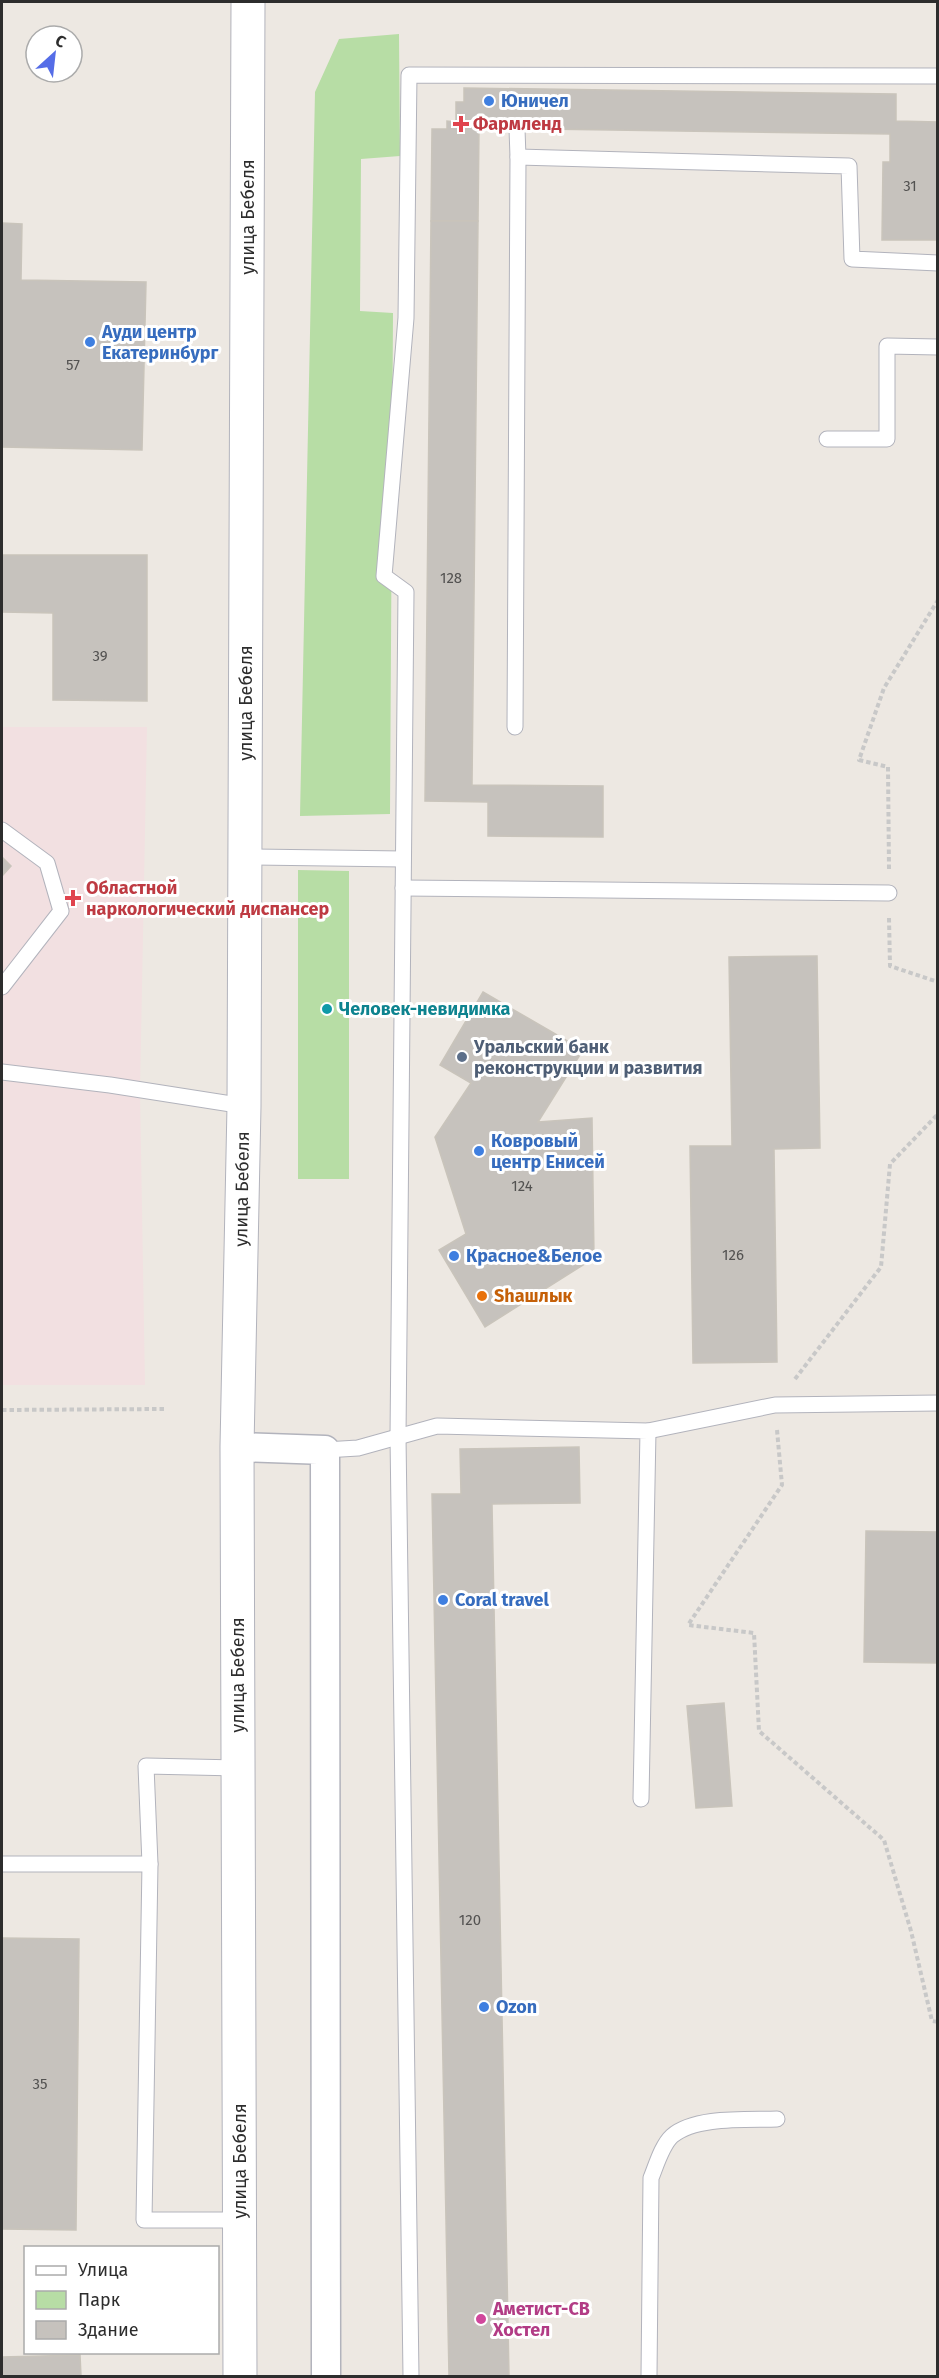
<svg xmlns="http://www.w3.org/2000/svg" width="939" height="2378" viewBox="0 0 939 2378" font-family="'Fira Sans',sans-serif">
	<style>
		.medical { fill: #f2e0e1 }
		.green { fill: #b7dda5 }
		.building { fill: #c6c2bd; stroke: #c9c4bb; stroke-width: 1.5 }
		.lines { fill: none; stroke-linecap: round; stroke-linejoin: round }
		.service-casing { stroke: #b2b3bc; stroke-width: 17 }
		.minor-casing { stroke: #b2b3bc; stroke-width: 31 }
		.secondary-casing { stroke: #b2b3bc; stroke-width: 35 }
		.path { stroke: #c8c8c8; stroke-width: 4; stroke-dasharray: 4.5 3; stroke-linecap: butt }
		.service { stroke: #fff; stroke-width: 15 }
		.minor { stroke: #fff; stroke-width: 28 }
		.secondary { stroke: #fff; stroke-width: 33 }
		.shop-dot { fill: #3f7fe0; stroke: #fff; stroke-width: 2 }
		.health-dot { fill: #e0444e; stroke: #fff; stroke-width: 2 }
		.culture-dot { fill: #0f9aa8; stroke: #fff; stroke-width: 2 }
		.service-dot { fill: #5c6f8a; stroke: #fff; stroke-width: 2 }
		.food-dot { fill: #e8710a; stroke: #fff; stroke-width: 2 }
		.hotel-dot { fill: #d1479c; stroke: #fff; stroke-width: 2 }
		.labels { text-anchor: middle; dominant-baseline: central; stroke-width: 6; stroke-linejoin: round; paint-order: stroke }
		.number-label { font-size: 15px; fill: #535251 }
		.shop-label { font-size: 18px; font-weight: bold; fill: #366cbe; stroke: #fff; text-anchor: start }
		.health-label { font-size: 18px; font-weight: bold; fill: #be3a42; stroke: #fff; text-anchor: start }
		.street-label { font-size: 18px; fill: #2d2d2d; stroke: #fff }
		.culture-label { font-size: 18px; font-weight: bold; fill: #0d838f; stroke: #fff; text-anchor: start }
		.service-label { font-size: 18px; font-weight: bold; fill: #4e5e75; stroke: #fff; text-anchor: start }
		.food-label { font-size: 18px; font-weight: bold; fill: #c56008; stroke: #fff; text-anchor: start }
		.hotel-label { font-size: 18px; font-weight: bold; fill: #b23c85; stroke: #fff; text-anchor: start }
	</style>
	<rect width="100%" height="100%" fill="#ede8e2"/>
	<path class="medical" d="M 2,727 L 147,727 L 140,1091 L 145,1385 L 2,1385 Z"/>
	<g class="green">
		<path d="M 399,34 L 400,156 L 361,159 L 360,311 L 393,313 L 390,814 L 300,816 L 315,92 L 339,39 Z"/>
		<path d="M 298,870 L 349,871 L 349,1179 L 298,1179 Z"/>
	</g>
	<g class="building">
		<path d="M 464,88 L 896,94 L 896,121 L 938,122 L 938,240 L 882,240 L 883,162 L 890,162 L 890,134 L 479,128 L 478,221 L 431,221 L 432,129 L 447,129 L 447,121 L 456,122 L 456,102 L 464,102 Z"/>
		<path d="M 431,221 L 478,221 L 472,785 L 603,786 L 603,837 L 488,836 L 488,802 L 425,801 Z"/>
		<path d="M 2,223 L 22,224 L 21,280 L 146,282 L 142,450 L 2,447 Z"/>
		<path d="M 2,555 L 147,555 L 147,701 L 53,700 L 53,613 L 2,612 Z"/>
		<path d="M 2,857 L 11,866 L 2,876 Z"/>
		<path d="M 817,956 L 820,1148 L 774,1149 L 777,1362 L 693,1363 L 690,1146 L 732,1146 L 729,957 Z"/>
		<path d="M 483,992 L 583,1050 L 538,1122 L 592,1118 L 594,1258 L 485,1327 L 439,1250 L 466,1234 L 435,1137 L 471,1083 L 440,1065 Z"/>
		<path d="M 579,1447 L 580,1503 L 492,1504 L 509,2376 L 449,2376 L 432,1494 L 461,1494 L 460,1449 Z"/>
		<path d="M 866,1531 L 938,1532 L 938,1663 L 864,1662 Z"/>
		<path d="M 724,1703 L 732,1806 L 696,1808 L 687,1706 Z"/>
		<path d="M 2,1938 L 79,1939 L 76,2230 L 2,2229 Z"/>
		<path d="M 80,2355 L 81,2376 L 2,2376 L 2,2357 Z"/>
	</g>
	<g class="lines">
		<defs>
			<g id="service">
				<path d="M 517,129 L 518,157"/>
				<path d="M 827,439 L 887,439 L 887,346 L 938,347"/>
				<path d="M 515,727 L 518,157 L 849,166 L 852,259 L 938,263"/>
				<path d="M 2,830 L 47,863 L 61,911 L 2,987"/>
				<path d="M 245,857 L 403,859"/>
				<path d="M 403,888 L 889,893"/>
				<path d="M 2,1072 L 110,1085 L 244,1106"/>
				<path d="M 648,1431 L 775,1405 L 938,1403"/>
				<path d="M 325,1450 L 358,1448 L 437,1426 L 648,1431 L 641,1799"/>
				<path d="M 238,1768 L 146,1766 L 150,1864 L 144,2220 L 240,2220"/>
				<path d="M 2,1864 L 150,1864"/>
				<path d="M 411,2376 L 398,1437 L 406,592 L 384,576 L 406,318 L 409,75 L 938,76"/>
				<path d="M 649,2376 L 651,2178 C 656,2166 662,2145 672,2136 C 695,2116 747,2120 777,2119"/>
			</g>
			<path id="minor" d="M 237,1447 L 325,1450 L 326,2376"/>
			<path id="secondary" d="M 240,2376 L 237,1447 L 244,1106 L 248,2"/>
		</defs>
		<use href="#service" class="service-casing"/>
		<use href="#minor" class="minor-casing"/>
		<use href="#secondary" class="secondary-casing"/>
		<g class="path">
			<path d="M 889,869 L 888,767 L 859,760 L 884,688 L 938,600"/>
			<path d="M 889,918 L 890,966 L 938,982"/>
			<path d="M 795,1379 L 881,1267 L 890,1164 L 938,1114"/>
			<path d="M 2,1410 L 164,1409"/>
			<path d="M 777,1430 L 782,1485 L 688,1625 L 754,1633 L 759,1731 L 884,1840 L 911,1931 L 932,2021 L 938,2022"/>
		</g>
		<use href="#service" class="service"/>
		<use href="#minor" class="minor"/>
		<use href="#secondary" class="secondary"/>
	</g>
	<g class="shop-dot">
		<circle cx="489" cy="101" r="6"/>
		<circle cx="90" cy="342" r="6"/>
		<circle cx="479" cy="1151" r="6"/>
		<circle cx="454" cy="1256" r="6"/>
		<circle cx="443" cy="1600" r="6"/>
		<circle cx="484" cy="2007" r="6"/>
	</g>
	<g class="health-dot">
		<path d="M458 115h6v6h6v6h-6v6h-6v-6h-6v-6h6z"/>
		<path d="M70 889h6v6h6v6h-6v6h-6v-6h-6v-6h6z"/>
	</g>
	<circle class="culture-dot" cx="327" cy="1009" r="6"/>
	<circle class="service-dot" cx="462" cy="1057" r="6"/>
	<circle class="food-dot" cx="482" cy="1296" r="6"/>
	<circle class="hotel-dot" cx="481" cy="2319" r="6"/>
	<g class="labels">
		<g class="number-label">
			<text x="910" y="186">31</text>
			<text x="73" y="365">57</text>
			<text x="451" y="578">128</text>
			<text x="100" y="656">39</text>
			<text x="522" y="1186">124</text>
			<text x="733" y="1255">126</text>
			<text x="470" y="1920">120</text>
			<text x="40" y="2084">35</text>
		</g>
		<g class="shop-label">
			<text x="501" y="101">Юничел</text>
			<text x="102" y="332">Ауди центр<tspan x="102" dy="21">Екатеринбург</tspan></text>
			<text x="491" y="1141">Ковровый<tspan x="491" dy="21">центр Енисей</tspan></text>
			<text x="466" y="1256">Красное&amp;Белое</text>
			<text x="455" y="1600">Coral travel</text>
			<text x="496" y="2007">Ozon</text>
		</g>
		<g class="health-label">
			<text x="473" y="124">Фармленд</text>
			<text x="86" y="888">Областной<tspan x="86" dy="21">наркологический диспансер</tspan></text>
		</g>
		<g class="street-label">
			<text transform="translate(248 217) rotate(-90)">улица Бебеля</text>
			<text transform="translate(246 703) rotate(-90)">улица Бебеля</text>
			<text transform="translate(242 1189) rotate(-89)">улица Бебеля</text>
			<text transform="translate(238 1675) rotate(-90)">улица Бебеля</text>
			<text transform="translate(240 2161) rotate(-90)">улица Бебеля</text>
		</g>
		<g class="culture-label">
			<text x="339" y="1009">Человек-невидимка</text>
		</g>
		<g class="service-label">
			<text x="474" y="1047">Уральский банк<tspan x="474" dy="21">реконструкции и развития</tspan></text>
		</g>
		<g class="food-label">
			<text x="494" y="1296">Shашлык</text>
		</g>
		<g class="hotel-label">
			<text x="493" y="2309">Аметист-СВ<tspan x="493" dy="21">Хостел</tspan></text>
		</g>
	</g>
	<rect width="939" height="2378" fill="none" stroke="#2d2d2d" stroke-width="6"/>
	<rect x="24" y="2246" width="195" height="108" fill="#ffffff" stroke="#ababab" stroke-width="1.5"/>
	<rect x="36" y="2266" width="30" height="9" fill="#ffffff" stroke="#ababab" stroke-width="1.5"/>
	<text x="78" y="2276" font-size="18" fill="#2d2d2d">Улица</text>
	<rect x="36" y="2291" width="30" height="18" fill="#b7dda5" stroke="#ababab" stroke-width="1.5"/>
	<text x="78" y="2306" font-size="18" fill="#2d2d2d">Парк</text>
	<rect x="36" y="2321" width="30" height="18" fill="#c6c2bd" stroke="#ababab" stroke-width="1.5"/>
	<text x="78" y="2336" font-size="18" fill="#2d2d2d">Здание</text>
	<g transform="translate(54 54) rotate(27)"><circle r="28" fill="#ffffff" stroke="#ababab" stroke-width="1.5"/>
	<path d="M0-4.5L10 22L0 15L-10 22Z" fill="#556de7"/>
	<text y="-9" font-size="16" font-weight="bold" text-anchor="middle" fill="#2d2d2d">С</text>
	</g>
</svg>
